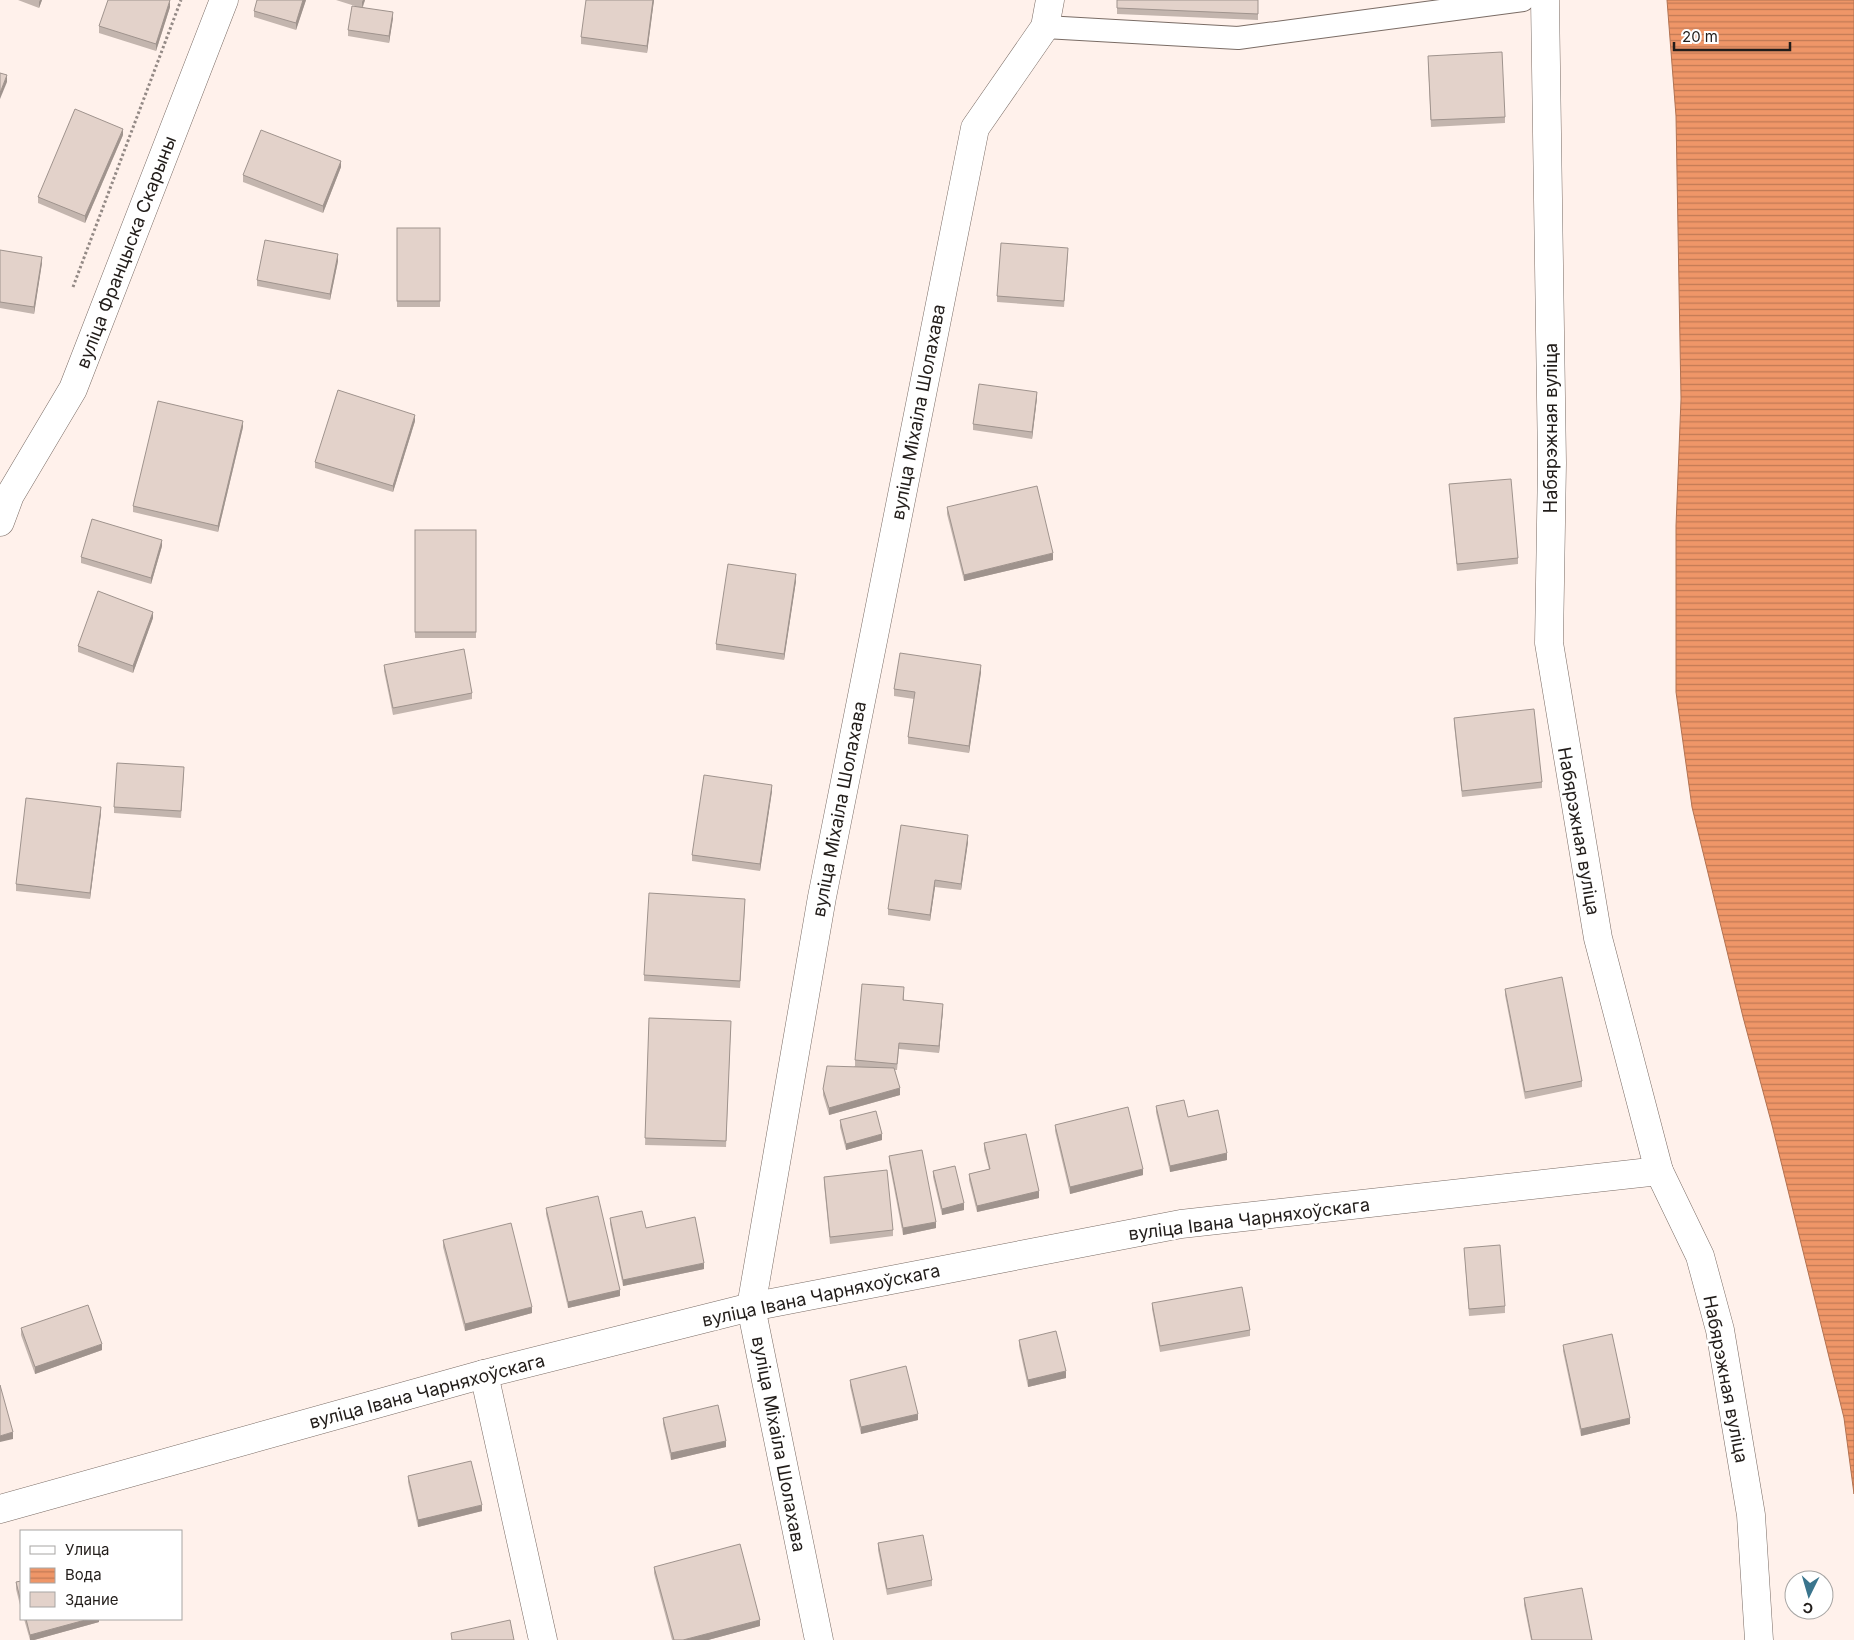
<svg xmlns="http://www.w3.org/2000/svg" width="1854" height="1640" viewBox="0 0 1854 1640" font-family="Inter,sans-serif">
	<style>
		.water { fill: url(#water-rules); stroke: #b27251 }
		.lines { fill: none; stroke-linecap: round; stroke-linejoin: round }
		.lane-casing { stroke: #7a6c65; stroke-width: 24 }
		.street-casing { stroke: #7a6c65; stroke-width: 29 }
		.secondary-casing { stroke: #7a6c65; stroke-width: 29 }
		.path { stroke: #938985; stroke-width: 3; stroke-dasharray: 2.5 2.5; stroke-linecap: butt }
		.lane { stroke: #fff; stroke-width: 22 }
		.street { stroke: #fff; stroke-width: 28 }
		.secondary { stroke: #fff; stroke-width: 28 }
		.wall { fill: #c3b5ae }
		.shaded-wall { fill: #9f938d }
		.building { fill: #e3d2ca; stroke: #9f938d }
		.labels { text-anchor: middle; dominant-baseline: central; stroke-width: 5; stroke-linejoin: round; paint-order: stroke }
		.street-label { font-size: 18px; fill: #221d1a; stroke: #fff }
	</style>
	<defs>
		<pattern id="water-rules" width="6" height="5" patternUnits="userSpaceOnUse" patternTransform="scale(1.25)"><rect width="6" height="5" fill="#ef9668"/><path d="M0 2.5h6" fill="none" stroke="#c17a55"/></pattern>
	</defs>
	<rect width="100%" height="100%" fill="#fff1eb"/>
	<path class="water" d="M 1667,0 L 1854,0 L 1854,1494 L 1844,1418 L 1772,1125 L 1743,1017 L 1692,807 L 1676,692 L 1676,526 L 1681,399 L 1676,116 Z"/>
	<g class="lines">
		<defs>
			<path id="lane" d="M 1045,27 L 1238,38 L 1523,0"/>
			<g id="street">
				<path d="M 1545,0 L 1552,463 L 1549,643 L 1598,938 L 1659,1171 L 1700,1256 L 1720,1330 L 1751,1515 L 1759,1640"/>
				<path d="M 484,1374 L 543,1640"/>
				<path d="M 819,1640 L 751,1307 L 822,897 L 975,128 L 1045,27 L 1050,0"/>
			</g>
			<g id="secondary">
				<path d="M 0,522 L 10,495 L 73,389 L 224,0"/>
				<path d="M 0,1509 L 484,1374 L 751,1307 L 1181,1224 L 1659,1171"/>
			</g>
		</defs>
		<use href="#lane" class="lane-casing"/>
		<use href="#street" class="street-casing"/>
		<use href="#secondary" class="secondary-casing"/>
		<path class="path" d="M 73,287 L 181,0"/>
		<use href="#lane" class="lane"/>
		<use href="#street" class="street"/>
		<use href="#secondary" class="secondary"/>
	</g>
	<g class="wall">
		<path d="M 18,0 L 42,0 L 39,8 Z"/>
		<path d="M 306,0 L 296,30 L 254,17 L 254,11 Z"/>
		<path d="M 336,0 L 365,0 L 363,7 L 393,18 L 389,43 L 348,36 L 348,30 L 355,6 Z"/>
		<path d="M 654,0 L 647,53 L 581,44 L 581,37 Z"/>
		<path d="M 1117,0 L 1258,0 L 1258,20 L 1117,14 Z"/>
		<path d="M 170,7 L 156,51 L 99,33 L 99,26 Z"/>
		<path d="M 1428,62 L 1505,117 L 1505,123 L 1431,127 Z"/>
		<path d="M 123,135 L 85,223 L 38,203 L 38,197 Z"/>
		<path d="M 341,167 L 323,213 L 243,182 L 243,175 Z"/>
		<rect x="397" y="228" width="43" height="79"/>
		<path d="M 0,250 L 42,263 L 34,314 L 0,308 Z"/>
		<path d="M 1068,254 L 1064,307 L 997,302 L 997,296 Z"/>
		<path d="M 338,261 L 330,300 L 257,286 L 257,280 Z"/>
		<path d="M 1037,398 L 1032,439 L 973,430 L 973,424 Z"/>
		<path d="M 415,421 L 393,492 L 315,468 L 315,462 Z"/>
		<path d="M 243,427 L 218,532 L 133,512 L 133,506 Z"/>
		<path d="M 1449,484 L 1518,558 L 1518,564 L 1457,571 Z"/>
		<path d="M 947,507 L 1053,560 L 964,581 L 947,514 Z"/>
		<rect x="415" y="530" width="61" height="108"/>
		<path d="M 162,546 L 151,584 L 81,563 L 81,557 Z"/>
		<path d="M 796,581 L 784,660 L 716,650 L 716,644 Z"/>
		<path d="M 153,618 L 133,673 L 78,652 L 78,646 Z"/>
		<path d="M 384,665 L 472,693 L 472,699 L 393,715 L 384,671 Z"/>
		<path d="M 981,672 L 969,753 L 908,744 L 908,737 L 914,699 L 894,696 L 894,689 Z"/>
		<path d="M 1454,718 L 1542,782 L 1542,788 L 1462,797 L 1454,724 Z"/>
		<path d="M 184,774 L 181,818 L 114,813 L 114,807 Z"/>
		<path d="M 772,791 L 760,871 L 692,861 L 692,855 Z"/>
		<path d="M 101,813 L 90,899 L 16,891 L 16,884 Z"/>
		<path d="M 968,842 L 961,890 L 935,887 L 930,921 L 888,915 L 888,909 Z"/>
		<path d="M 745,906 L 740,988 L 644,981 L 644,975 Z"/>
		<path d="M 1505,989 L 1582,1081 L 1582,1087 L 1525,1099 L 1505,995 Z"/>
		<path d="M 904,994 L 904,1000 L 943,1010 L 939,1053 L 899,1049 L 897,1070 L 895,1070 L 900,1095 L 829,1115 L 823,1095 L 823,1089 L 855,1066 L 855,1060 Z"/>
		<path d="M 649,1018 L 731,1021 L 726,1147 L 645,1145 Z"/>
		<path d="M 1156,1106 L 1188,1117 L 1227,1160 L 1170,1172 L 1156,1112 Z"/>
		<path d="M 840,1120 L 882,1140 L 846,1150 L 840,1127 Z"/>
		<path d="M 1055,1125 L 1143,1175 L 1070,1194 L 1055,1131 Z"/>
		<path d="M 984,1143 L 1039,1198 L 977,1212 L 969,1180 L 969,1174 L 989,1169 L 984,1150 Z"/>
		<path d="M 889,1156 L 936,1228 L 903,1235 L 889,1162 Z"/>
		<path d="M 933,1171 L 964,1210 L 942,1215 L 933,1177 Z"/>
		<path d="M 824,1177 L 893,1230 L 893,1236 L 830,1244 L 824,1184 Z"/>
		<path d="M 546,1208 L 620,1296 L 568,1308 L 546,1214 Z"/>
		<path d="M 610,1218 L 704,1269 L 623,1286 L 610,1224 Z"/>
		<path d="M 443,1240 L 532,1313 L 465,1331 L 443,1247 Z"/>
		<path d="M 1464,1248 L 1505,1306 L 1505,1313 L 1469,1316 Z"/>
		<path d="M 1152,1303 L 1250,1330 L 1250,1336 L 1160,1352 L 1152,1309 Z"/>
		<path d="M 21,1328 L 102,1350 L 35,1374 L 21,1335 Z"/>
		<path d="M 1019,1340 L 1066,1378 L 1028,1387 L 1019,1346 Z"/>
		<path d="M 1563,1345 L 1630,1424 L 1581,1436 L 1563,1351 Z"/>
		<path d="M 850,1380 L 918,1420 L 861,1434 L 850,1386 Z"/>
		<path d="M 663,1418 L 726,1447 L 671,1460 L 663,1424 Z"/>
		<path d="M 408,1476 L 482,1511 L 418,1527 L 408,1482 Z"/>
		<path d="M 878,1543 L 932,1580 L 932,1586 L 887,1595 L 878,1550 Z"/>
		<path d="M 654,1567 L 760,1626 L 708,1640 L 672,1640 L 654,1573 Z"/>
		<path d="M 21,1581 L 21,1609 L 16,1589 L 16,1582 Z"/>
		<path d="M 1524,1598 L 1592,1640 L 1531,1640 L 1524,1605 Z"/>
		<path d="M 24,1619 L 99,1619 L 99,1622 L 34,1640 L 30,1640 Z"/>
	</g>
	<g class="shaded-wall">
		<path d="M 40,0 L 42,0 L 39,8 L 39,2 Z"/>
		<path d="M 170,0 L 170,7 L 156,51 L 156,44 Z"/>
		<path d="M 303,0 L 306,0 L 296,30 L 296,23 Z"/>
		<path d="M 363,0 L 365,0 L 362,8 L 362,2 Z"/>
		<path d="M 653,0 L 654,0 L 647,53 L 647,46 Z"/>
		<path d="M 393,12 L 393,18 L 389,43 L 389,36 Z"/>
		<path d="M 7,75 L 7,82 L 0,99 L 0,93 Z"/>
		<path d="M 123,129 L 123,135 L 85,223 L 85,216 Z"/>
		<path d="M 341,161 L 341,167 L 323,213 L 323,206 Z"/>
		<path d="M 338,254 L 338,261 L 330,300 L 330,294 Z"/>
		<path d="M 42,257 L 42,263 L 34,314 L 34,307 Z"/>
		<path d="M 1037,392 L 1037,398 L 1032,439 L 1032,432 Z"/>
		<path d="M 415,415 L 415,421 L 393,492 L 393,486 Z"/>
		<path d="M 243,421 L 243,427 L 218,532 L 218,526 Z"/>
		<path d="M 162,540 L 162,546 L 151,584 L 151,578 Z"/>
		<path d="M 1053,553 L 1053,560 L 964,581 L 964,575 Z"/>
		<path d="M 796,574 L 796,581 L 784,660 L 784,654 Z"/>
		<path d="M 153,612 L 153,618 L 133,673 L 133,666 Z"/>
		<path d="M 981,665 L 981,672 L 969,753 L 969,746 Z"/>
		<path d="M 772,785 L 772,791 L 760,871 L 760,864 Z"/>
		<path d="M 101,807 L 101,813 L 90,899 L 90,893 Z"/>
		<path d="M 968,835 L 968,842 L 961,890 L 961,884 Z"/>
		<path d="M 935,880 L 935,887 L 930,921 L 930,915 Z"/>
		<path d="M 943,1004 L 943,1010 L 939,1053 L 939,1046 Z"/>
		<path d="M 900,1088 L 900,1095 L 829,1115 L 829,1108 Z"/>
		<path d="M 882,1134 L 882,1140 L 846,1150 L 846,1144 Z"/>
		<path d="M 1227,1153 L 1227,1160 L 1170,1172 L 1170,1166 Z"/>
		<path d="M 1143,1169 L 1143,1175 L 1070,1194 L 1070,1187 Z"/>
		<path d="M 1039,1191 L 1039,1198 L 977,1212 L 977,1206 Z"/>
		<path d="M 964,1203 L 964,1210 L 942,1215 L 942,1209 Z"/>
		<path d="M 936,1222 L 936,1228 L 903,1235 L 903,1228 Z"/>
		<path d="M 704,1263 L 704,1269 L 623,1286 L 623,1280 Z"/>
		<path d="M 620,1290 L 620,1296 L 568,1308 L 568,1302 Z"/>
		<path d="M 532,1307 L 532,1313 L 465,1331 L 465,1324 Z"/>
		<path d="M 102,1344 L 102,1350 L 35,1374 L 35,1367 Z"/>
		<path d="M 1066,1371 L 1066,1378 L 1028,1387 L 1028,1380 Z"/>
		<path d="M 918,1414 L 918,1420 L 861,1434 L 861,1427 Z"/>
		<path d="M 1630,1418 L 1630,1424 L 1581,1436 L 1581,1429 Z"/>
		<path d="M 13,1432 L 13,1439 L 0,1442 L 0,1436 Z"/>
		<path d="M 726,1441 L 726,1447 L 671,1460 L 671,1453 Z"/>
		<path d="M 482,1505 L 482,1511 L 418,1527 L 418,1520 Z"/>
		<path d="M 89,1619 L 99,1619 L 99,1622 L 34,1640 L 30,1640 L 30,1635 Z"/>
		<path d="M 760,1620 L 760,1626 L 708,1640 L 683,1640 Z"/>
	</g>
	<g class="building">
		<path d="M 108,0 L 170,0 L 156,44 L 99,26 Z"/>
		<path d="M 257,0 L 303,0 L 296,23 L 254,11 Z"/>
		<path d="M 586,0 L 653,0 L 647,46 L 581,37 Z"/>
		<path d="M 1117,0 L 1258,0 L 1258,14 L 1117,8 Z"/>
		<path d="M 352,6 L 393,12 L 389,36 L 348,30 Z"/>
		<path d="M 1502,52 L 1505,117 L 1431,120 L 1428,56 Z"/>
		<path d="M 0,73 L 7,75 L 0,93 Z"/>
		<path d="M 75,109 L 123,129 L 85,216 L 38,197 Z"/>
		<path d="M 261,130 L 341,161 L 323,206 L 243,175 Z"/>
		<rect x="397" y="228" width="43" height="73"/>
		<path d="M 265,240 L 338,254 L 330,294 L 257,280 Z"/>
		<path d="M 1001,243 L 1068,248 L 1064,301 L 997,296 Z"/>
		<path d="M 0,250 L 42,257 L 34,307 L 0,302 Z"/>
		<path d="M 979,384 L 1037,392 L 1032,432 L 973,424 Z"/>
		<path d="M 338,390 L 415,415 L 393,486 L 315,462 Z"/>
		<path d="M 158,401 L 243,421 L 218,526 L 133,506 Z"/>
		<path d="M 1511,479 L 1518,558 L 1457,564 L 1449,484 Z"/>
		<path d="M 1037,486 L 1053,553 L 964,575 L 947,507 Z"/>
		<path d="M 92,519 L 162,540 L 151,578 L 81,557 Z"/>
		<rect x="415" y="530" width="61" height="102"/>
		<path d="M 728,564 L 796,574 L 784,654 L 716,644 Z"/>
		<path d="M 98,591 L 153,612 L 133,666 L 78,646 Z"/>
		<path d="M 464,649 L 472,693 L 393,708 L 384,665 Z"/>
		<path d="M 900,653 L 981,665 L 969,746 L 908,737 L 915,692 L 894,689 Z"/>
		<path d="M 1534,709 L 1542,782 L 1462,791 L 1454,718 Z"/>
		<path d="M 117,763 L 184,767 L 181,811 L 114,807 Z"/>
		<path d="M 704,775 L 772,785 L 760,864 L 692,855 Z"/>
		<path d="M 26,798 L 101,807 L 90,893 L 16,884 Z"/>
		<path d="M 901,825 L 968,835 L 961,884 L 935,880 L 930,915 L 888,909 Z"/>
		<path d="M 649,893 L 745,899 L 740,981 L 644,975 Z"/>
		<path d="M 1562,977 L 1582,1081 L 1525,1092 L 1505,989 Z"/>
		<path d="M 862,984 L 904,987 L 903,1000 L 943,1004 L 939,1046 L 899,1043 L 897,1064 L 855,1060 Z"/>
		<path d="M 649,1018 L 731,1021 L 726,1141 L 645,1138 Z"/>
		<path d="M 827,1066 L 894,1068 L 900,1088 L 829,1108 L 823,1089 Z"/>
		<path d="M 1184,1100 L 1188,1117 L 1218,1110 L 1227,1153 L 1170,1166 L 1156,1106 Z"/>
		<path d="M 1128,1107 L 1143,1169 L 1070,1187 L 1055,1125 Z"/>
		<path d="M 876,1111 L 882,1134 L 846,1144 L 840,1120 Z"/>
		<path d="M 1026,1134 L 1039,1191 L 977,1206 L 969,1174 L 990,1169 L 984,1143 Z"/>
		<path d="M 922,1150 L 936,1222 L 903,1228 L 889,1156 Z"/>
		<path d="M 955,1166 L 964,1203 L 942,1209 L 933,1171 Z"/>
		<path d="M 887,1170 L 893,1230 L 830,1237 L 824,1177 Z"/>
		<path d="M 598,1196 L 620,1290 L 568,1302 L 546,1208 Z"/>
		<path d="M 642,1211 L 646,1228 L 695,1217 L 704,1263 L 623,1280 L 610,1218 Z"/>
		<path d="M 511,1223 L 532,1307 L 465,1324 L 443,1240 Z"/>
		<path d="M 1500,1245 L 1505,1306 L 1469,1309 L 1464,1248 Z"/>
		<path d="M 1242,1287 L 1250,1330 L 1160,1346 L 1152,1303 Z"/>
		<path d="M 88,1305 L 102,1344 L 35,1367 L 21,1328 Z"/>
		<path d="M 1056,1331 L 1066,1371 L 1028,1380 L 1019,1340 Z"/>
		<path d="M 1612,1334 L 1630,1418 L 1581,1429 L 1563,1345 Z"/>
		<path d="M 906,1366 L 918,1414 L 861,1427 L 850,1380 Z"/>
		<path d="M 0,1385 L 13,1432 L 0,1436 Z"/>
		<path d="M 718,1405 L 726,1441 L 671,1453 L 663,1418 Z"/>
		<path d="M 471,1461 L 482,1505 L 418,1520 L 408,1476 Z"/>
		<path d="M 923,1535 L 932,1580 L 887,1589 L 878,1543 Z"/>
		<path d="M 740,1544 L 760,1620 L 683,1640 L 674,1640 L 654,1567 Z"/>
		<path d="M 21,1581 L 21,1602 L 16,1582 Z"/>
		<path d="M 1582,1588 L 1592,1640 L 1532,1640 L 1524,1598 Z"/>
		<path d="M 26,1619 L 89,1619 L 30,1635 Z"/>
		<path d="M 510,1620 L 514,1640 L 452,1640 L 451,1633 Z"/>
	</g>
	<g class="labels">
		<g class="street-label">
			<text transform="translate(126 252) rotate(-69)">вуліца Францыска Скарыны</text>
			<text transform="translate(918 412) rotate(-79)">вуліца Міхаіла Шолахава</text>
			<text transform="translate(1550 428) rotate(-90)">Набярэжная вуліца</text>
			<text transform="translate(839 809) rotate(-79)">вуліца Міхаіла Шолахава</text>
			<text transform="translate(1579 831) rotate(80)">Набярэжная вуліца</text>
			<text transform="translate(1249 1219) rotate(-7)">вуліца Івана Чарняхоўскага</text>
			<text transform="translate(821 1295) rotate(-12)">вуліца Івана Чарняхоўскага</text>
			<text transform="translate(1726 1379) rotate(79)">Набярэжная вуліца</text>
			<text transform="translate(427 1391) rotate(-15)">вуліца Івана Чарняхоўскага</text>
			<text transform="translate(779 1444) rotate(79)">вуліца Міхаіла Шолахава</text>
		</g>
	</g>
	<rect x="20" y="1530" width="162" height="90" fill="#ffffff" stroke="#a7a5a3"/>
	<rect x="30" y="1546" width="25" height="8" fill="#ffffff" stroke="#a7a5a3"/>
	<text x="65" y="1555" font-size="15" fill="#221d1a">Улица</text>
	<rect x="30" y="1568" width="25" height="15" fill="url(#water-rules)" stroke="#a7a5a3"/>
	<text x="65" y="1580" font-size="15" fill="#221d1a">Вода</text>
	<rect x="30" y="1592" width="25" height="15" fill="#e3d2ca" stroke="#a7a5a3"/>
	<text x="65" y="1605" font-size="15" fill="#221d1a">Здание</text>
	<g transform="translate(1809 1595) rotate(185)"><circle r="24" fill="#ffffff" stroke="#a7a5a3"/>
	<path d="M0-4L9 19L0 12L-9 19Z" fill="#3a758d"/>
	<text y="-8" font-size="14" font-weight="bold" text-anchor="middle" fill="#221d1a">С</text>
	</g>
	<path d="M1674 42v8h116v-8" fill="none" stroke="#221d1a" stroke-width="2.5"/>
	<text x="1682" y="42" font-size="15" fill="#221d1a" stroke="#ffffff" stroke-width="4" paint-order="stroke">20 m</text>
</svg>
